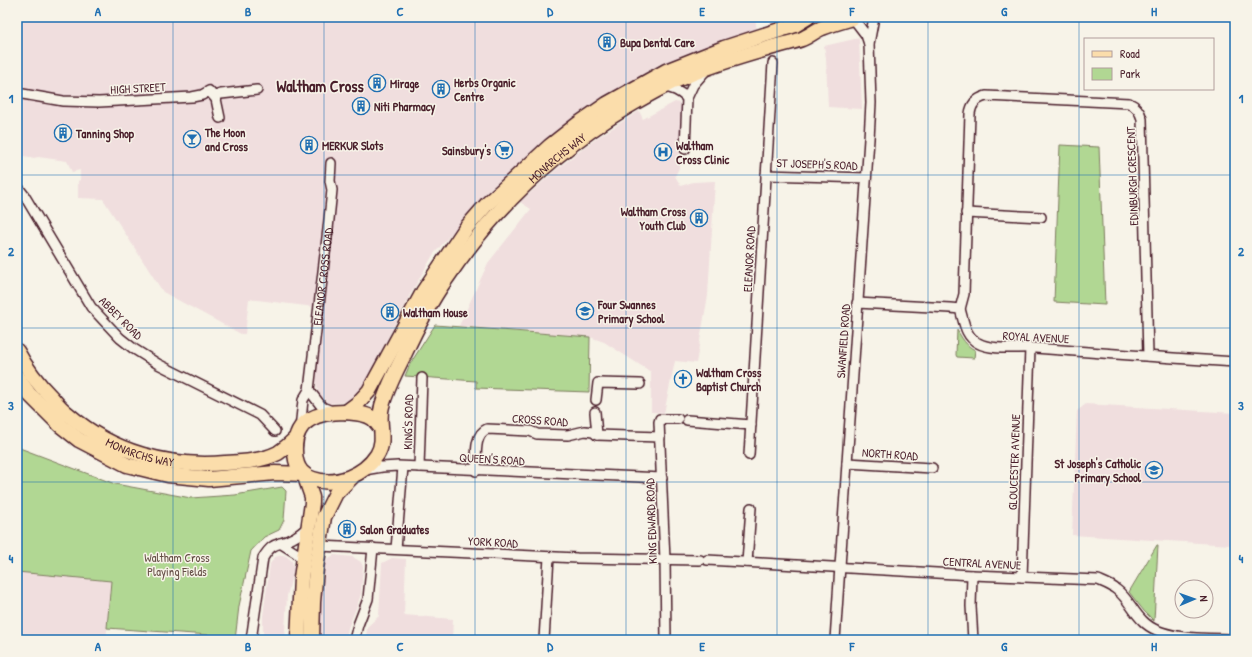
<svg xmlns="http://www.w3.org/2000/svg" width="1252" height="657" viewBox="0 0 1252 657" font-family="'Patrick Hand',sans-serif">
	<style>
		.built { fill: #f0dede }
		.green { fill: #b1d793; stroke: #7e7b5f }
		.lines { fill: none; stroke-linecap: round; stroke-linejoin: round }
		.minor-casing { stroke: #4a1f2b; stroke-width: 12 }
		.primary-casing { stroke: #4a1f2b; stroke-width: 17 }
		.minor { stroke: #f7f3e8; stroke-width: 9 }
		.primary { stroke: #fbddab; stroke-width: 14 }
		.grid { fill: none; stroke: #1f6fb2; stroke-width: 1; stroke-opacity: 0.55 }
		.labels { text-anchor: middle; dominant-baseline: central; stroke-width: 3; stroke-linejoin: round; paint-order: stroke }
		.poi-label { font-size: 12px; font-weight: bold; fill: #4a1f2b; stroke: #f7f3e8; text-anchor: start }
		.street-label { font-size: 12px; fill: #4a1f2b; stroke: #f7f3e8 }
		.park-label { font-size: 12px; fill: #644d45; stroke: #f7f3e8 }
		.district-label { font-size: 16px; font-weight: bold; fill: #4a1f2b; stroke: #f7f3e8 }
		.neatline { fill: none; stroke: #1f6fb2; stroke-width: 1.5 }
		.grid-label { font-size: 13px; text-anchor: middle; font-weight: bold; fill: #1f6fb2 }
	</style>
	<rect width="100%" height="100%" fill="#f7f3e8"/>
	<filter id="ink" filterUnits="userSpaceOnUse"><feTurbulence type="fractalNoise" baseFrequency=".025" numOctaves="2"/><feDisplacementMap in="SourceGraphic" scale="8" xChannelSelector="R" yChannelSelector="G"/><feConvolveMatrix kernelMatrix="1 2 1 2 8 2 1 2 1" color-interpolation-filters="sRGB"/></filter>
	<g filter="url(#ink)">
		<g class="built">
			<path d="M 17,17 L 755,17 L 757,31 L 746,36 L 660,64 L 615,91 L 574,117 L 491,188 L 433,255 L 411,293 L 377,359 L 367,381 L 358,394 L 345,402 L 329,404 L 319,394 L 316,383 L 323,308 L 249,299 L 245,334 L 241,334 L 163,292 L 103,199 L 78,198 L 78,181 L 80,180 L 80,170 L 72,172 L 67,161 L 38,157 L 34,158 L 24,156 L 17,162 Z"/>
			<path d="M 859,38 L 862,109 L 828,107 L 826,58 L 824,46 Z"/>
			<path d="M 675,102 L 680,103 L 681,109 L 679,168 L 675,176 L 681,186 L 693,182 L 715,181 L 708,295 L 696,363 L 675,361 L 664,413 L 651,412 L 651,372 L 604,342 L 590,337 L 459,326 L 488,263 L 531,209 L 520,202 L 557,169 L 597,138 L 639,111 L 643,119 Z"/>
			<path d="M 1086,404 L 1235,413 L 1235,460 L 1232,481 L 1231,545 L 1072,535 L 1077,411 Z"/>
			<path d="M 283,555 L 286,556 L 292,561 L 294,568 L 287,596 L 285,630 L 287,640 L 263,640 L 263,616 L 270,564 L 275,557 Z"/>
			<path d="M 334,555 L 353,557 L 361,562 L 363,567 L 361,594 L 357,606 L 348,628 L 346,640 L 320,640 L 321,599 L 325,565 L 327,559 Z"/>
			<path d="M 392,558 L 406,559 L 404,615 L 453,619 L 452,640 L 366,640 L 367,627 L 379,616 L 382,563 Z"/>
			<path d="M 17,572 L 112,581 L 106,640 L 17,640 Z"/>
		</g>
		<g class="green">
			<path d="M 1060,145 L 1099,147 L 1105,305 L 1054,302 Z"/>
			<path d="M 435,325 L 590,337 L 589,392 L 476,388 L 476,381 L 405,376 L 410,364 Z"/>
			<path d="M 957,330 C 962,338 966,346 975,350 L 974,358 L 957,357 L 956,355 Z"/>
			<path d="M 17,447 L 115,484 L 191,498 L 235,495 L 282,487 L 286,491 L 284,520 L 279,530 L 264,537 L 251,551 L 239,606 L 235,640 L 209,640 L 209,635 L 107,628 L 111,581 L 17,572 Z"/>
			<path d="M 1157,545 L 1158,545 L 1154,621 L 1144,611 L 1129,592 Z"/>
		</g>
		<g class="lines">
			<defs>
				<g id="minor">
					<path d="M 853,18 L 866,35 L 869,44"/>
					<path d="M 663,87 C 673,88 679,91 687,98"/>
					<path d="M 17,93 L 63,101 L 99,102 L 192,97 L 202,95 L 209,91 L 216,99 L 220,118"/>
					<path d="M 215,96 L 221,94 L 257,90"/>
					<path d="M 685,149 L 687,98 L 693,85 L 707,69"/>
					<path d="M 766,175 L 866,178"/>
					<path d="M 17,186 L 24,195 L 91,307 L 120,338 L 134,349 L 158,364 L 260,415 L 275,431"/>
					<path d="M 966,213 L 1041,217"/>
					<path d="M 857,303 L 950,308 L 960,309 C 964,322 965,336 978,343 C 992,351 1018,347 1035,348 C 1101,353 1168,358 1235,362"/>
					<path d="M 960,309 L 964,294 L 970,114 C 971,104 976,99 986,96 L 1129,103 C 1136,106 1140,111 1142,119 L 1148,356"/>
					<path d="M 309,390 L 322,407 L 332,411"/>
					<path d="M 596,400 L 598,383 L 640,384"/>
					<path d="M 595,412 L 597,435"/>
					<path d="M 687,420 L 751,425"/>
					<path id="s1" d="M 300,429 L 303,400 L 309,390 L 328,229 L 332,190 L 330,181 L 331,163"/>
					<path d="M 749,455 L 773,63"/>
					<path d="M 847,463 L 932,468"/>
					<path d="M 419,467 L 422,378"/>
					<path d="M 364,470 L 382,467 L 398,466 L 662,478"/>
					<path d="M 476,471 C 477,458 473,435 487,429 L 530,431 L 537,434 L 568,435 L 585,431 L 593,432 L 597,435 L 660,437"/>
					<path d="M 280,543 L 296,553 L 303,560"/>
					<path d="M 319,546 L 577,558 L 700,560"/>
					<path d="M 396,549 L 403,467"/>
					<path d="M 707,560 L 972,575 L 1098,580 C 1105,583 1111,585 1117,590 C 1128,598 1133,612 1143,621 C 1162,641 1208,638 1235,639"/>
					<path d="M 747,562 L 751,508"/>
					<path d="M 972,575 L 971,606 L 973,640"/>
					<path d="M 1022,577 L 1030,348"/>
					<path d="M 251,640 L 263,558 C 274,540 277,547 293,538 C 299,535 303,531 308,527"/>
					<path d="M 354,640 L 358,625 L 368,599 L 373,548"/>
					<path d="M 544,640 L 549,557"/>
					<path d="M 666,640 L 665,560 L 659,422 L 660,419 L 678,419"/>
					<path d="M 835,640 L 869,139 L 871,103 L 869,44 L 874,17"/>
				</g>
				<g id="primary">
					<path id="s2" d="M 17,351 C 26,368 38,384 52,398 C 57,404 62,410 69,415 C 112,452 169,468 225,463 C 243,462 262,461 278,453 C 284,449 290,444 295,439"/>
					<path d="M 17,377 L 29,394 L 60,425 L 79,440 L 127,465 L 168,475 L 209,479 L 275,473 L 304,474"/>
					<path d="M 346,412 L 358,403 L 369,391 L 423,292 L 466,228 L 487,204 L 550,146 L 578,124 L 607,104 L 666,71 L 724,48 L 795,25 L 808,17"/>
					<path id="s3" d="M 381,428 C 378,425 375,420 372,418 C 365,413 354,413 345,412 C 319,412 294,419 295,450 C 295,456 296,463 299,468 C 302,474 307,477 313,479 C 336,487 364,475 377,455 C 387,439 377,423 382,406 C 387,388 396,371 404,355 C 416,329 429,303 446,279 C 494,208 554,151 627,107 C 646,96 664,85 684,77 C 711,65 739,57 767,49 C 778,45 791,43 802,39 C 809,36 815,31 822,28 C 832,24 843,21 853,18"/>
					<path d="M 298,640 L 301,578 L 312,503 L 312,497 L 304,474"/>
					<path d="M 312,640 L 313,602 L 316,569 L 324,517 L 336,493 L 352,477"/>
				</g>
			</defs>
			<use href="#minor" class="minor-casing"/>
			<use href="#primary" class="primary-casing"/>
			<use href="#minor" class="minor"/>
			<use href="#primary" class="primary"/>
		</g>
	</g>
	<path class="grid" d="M 173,17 L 173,640M 324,17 L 324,640M 475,17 L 475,640M 626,17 L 626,640M 777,17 L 777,640M 928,17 L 928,640M 1079,17 L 1079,640M 17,175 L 1235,175M 17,328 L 1235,328M 17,482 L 1235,482"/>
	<defs>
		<symbol id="building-ring" viewBox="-11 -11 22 22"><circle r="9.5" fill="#f7f3e8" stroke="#1f6fb2" stroke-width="1.5"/><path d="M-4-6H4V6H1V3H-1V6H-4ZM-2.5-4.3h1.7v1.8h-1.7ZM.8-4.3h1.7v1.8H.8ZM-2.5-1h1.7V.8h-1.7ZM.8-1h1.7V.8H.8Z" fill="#1f6fb2"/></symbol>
		<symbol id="bar-ring" viewBox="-11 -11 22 22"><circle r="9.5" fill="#f7f3e8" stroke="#1f6fb2" stroke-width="1.5"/><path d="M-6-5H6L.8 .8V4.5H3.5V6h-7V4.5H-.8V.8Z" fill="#1f6fb2"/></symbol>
		<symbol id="supermarket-ring" viewBox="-11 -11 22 22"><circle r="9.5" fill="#f7f3e8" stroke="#1f6fb2" stroke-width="1.5"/><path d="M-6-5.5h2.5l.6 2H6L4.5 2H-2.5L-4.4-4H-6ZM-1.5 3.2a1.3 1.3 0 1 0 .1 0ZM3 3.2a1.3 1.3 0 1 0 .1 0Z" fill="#1f6fb2"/></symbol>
		<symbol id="hospital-ring" viewBox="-11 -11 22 22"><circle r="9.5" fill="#f7f3e8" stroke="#1f6fb2" stroke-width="1.5"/><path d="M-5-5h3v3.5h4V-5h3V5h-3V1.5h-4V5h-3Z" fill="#1f6fb2"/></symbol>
		<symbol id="school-ring" viewBox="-11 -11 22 22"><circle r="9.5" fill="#f7f3e8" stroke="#1f6fb2" stroke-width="1.5"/><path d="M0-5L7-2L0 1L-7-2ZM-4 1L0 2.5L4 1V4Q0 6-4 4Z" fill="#1f6fb2"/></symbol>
		<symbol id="church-ring" viewBox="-11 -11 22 22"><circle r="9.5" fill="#f7f3e8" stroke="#1f6fb2" stroke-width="1.5"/><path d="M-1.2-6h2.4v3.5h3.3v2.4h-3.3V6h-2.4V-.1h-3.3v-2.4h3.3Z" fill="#1f6fb2"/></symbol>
	</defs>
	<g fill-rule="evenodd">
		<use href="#building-ring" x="597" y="32" width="20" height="20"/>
		<use href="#building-ring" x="367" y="73" width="20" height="20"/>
		<use href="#building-ring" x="431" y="79" width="20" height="20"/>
		<use href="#building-ring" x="351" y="96" width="20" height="20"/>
		<use href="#building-ring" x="53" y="123" width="20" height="20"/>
		<use href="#bar-ring" x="182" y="129" width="20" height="20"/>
		<use href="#building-ring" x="299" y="135" width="20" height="20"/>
		<use href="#supermarket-ring" x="494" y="140" width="20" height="20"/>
		<use href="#hospital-ring" x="653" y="142" width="20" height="20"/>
		<use href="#building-ring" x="689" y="208" width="20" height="20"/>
		<use href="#school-ring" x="575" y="301" width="20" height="20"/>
		<use href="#building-ring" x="380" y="302" width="20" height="20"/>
		<use href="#church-ring" x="673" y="369" width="20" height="20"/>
		<use href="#school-ring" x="1144" y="460" width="20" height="20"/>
		<use href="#building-ring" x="337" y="519" width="20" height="20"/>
	</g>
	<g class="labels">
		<g class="poi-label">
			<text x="620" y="42">Bupa Dental Care</text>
			<text x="454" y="82">Herbs Organic<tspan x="454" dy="14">Centre</tspan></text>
			<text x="390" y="83">Mirage</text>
			<text x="374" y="106">Niti Pharmacy</text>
			<text x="205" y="132">The Moon<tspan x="205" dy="14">and Cross</tspan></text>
			<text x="76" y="133">Tanning Shop</text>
			<text x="322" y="145">MERKUR Slots</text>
			<text x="676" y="145">Waltham<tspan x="676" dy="14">Cross Clinic</tspan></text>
			<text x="491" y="150" text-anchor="end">Sainsbury's</text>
			<text x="686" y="211" text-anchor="end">Waltham Cross<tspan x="686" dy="14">Youth Club</tspan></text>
			<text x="598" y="304">Four Swannes<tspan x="598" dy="14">Primary School</tspan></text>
			<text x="403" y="312">Waltham House</text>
			<text x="696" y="372">Waltham Cross<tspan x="696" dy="14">Baptist Church</tspan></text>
			<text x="1141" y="463" text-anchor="end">St Joseph's Catholic<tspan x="1141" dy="14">Primary School</tspan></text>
			<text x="360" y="529">Salon Graduates</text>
		</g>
		<g class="street-label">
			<text transform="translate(138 88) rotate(-3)">HIGH STREET</text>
			<text stroke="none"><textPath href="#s3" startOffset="581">MONARCHS WAY</textPath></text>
			<text transform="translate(817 164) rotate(2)">ST JOSEPH'S ROAD</text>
			<text transform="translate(1132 176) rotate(-92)">EDINBURGH CRESCENT</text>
			<text transform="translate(749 259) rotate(-87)">ELEANOR ROAD</text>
			<text stroke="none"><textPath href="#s1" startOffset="155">ELEANOR CROSS ROAD</textPath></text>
			<text transform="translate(121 318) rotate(45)">ABBEY ROAD</text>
			<text transform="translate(1036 337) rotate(3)">ROYAL AVENUE</text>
			<text transform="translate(843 341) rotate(-86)">SWANFIELD ROAD</text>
			<text transform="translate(540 420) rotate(4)">CROSS ROAD</text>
			<text transform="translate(408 422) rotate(-89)">KING'S ROAD</text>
			<text stroke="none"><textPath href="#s2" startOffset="164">MONARCHS WAY</textPath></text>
			<text transform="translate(890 454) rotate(4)">NORTH ROAD</text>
			<text transform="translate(492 459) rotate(3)">QUEEN'S ROAD</text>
			<text transform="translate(1014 462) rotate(-88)">GLOUCESTER AVENUE</text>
			<text transform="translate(651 521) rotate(-92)">KING EDWARD ROAD</text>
			<text transform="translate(493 542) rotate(3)">YORK ROAD</text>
			<text transform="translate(982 563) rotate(3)">CENTRAL AVENUE</text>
		</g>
		<g class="park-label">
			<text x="177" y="557">Waltham Cross<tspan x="177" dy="14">Playing Fields</tspan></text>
		</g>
		<g class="district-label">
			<text x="320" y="86">Waltham Cross</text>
		</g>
	</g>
	<rect width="1252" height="657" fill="none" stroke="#f7f3e8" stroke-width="44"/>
	<rect x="1084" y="38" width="130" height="52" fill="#f7f3e8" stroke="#b29e9c"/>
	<rect x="1092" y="51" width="20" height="6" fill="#fbddab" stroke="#b29e9c"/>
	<text x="1120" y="58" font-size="12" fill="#4a1f2b">Road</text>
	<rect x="1092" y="68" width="20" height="12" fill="#b1d793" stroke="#b29e9c"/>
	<text x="1120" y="78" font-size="12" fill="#4a1f2b">Park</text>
	<g transform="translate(1194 599) rotate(88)"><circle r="19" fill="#f7f3e8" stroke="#b29e9c"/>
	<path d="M0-3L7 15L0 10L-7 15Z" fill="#1f6fb2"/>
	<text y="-6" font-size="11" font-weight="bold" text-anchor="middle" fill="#4a1f2b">N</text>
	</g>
	<rect x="22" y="22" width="1208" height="613" class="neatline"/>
	<g class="grid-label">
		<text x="98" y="16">A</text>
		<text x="248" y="16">B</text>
		<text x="400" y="16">C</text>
		<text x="550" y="16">D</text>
		<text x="702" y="16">E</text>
		<text x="852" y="16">F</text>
		<text x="1004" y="16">G</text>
		<text x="1154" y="16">H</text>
		<text x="11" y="103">1</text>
		<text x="1241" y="103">1</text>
		<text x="11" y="256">2</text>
		<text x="1241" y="256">2</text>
		<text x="11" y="410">3</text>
		<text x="1241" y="410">3</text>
		<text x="11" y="563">4</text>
		<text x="1241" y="563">4</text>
		<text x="98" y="651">A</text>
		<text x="248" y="651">B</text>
		<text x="400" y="651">C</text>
		<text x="550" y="651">D</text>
		<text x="702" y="651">E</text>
		<text x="852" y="651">F</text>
		<text x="1004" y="651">G</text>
		<text x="1154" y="651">H</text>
	</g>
</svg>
